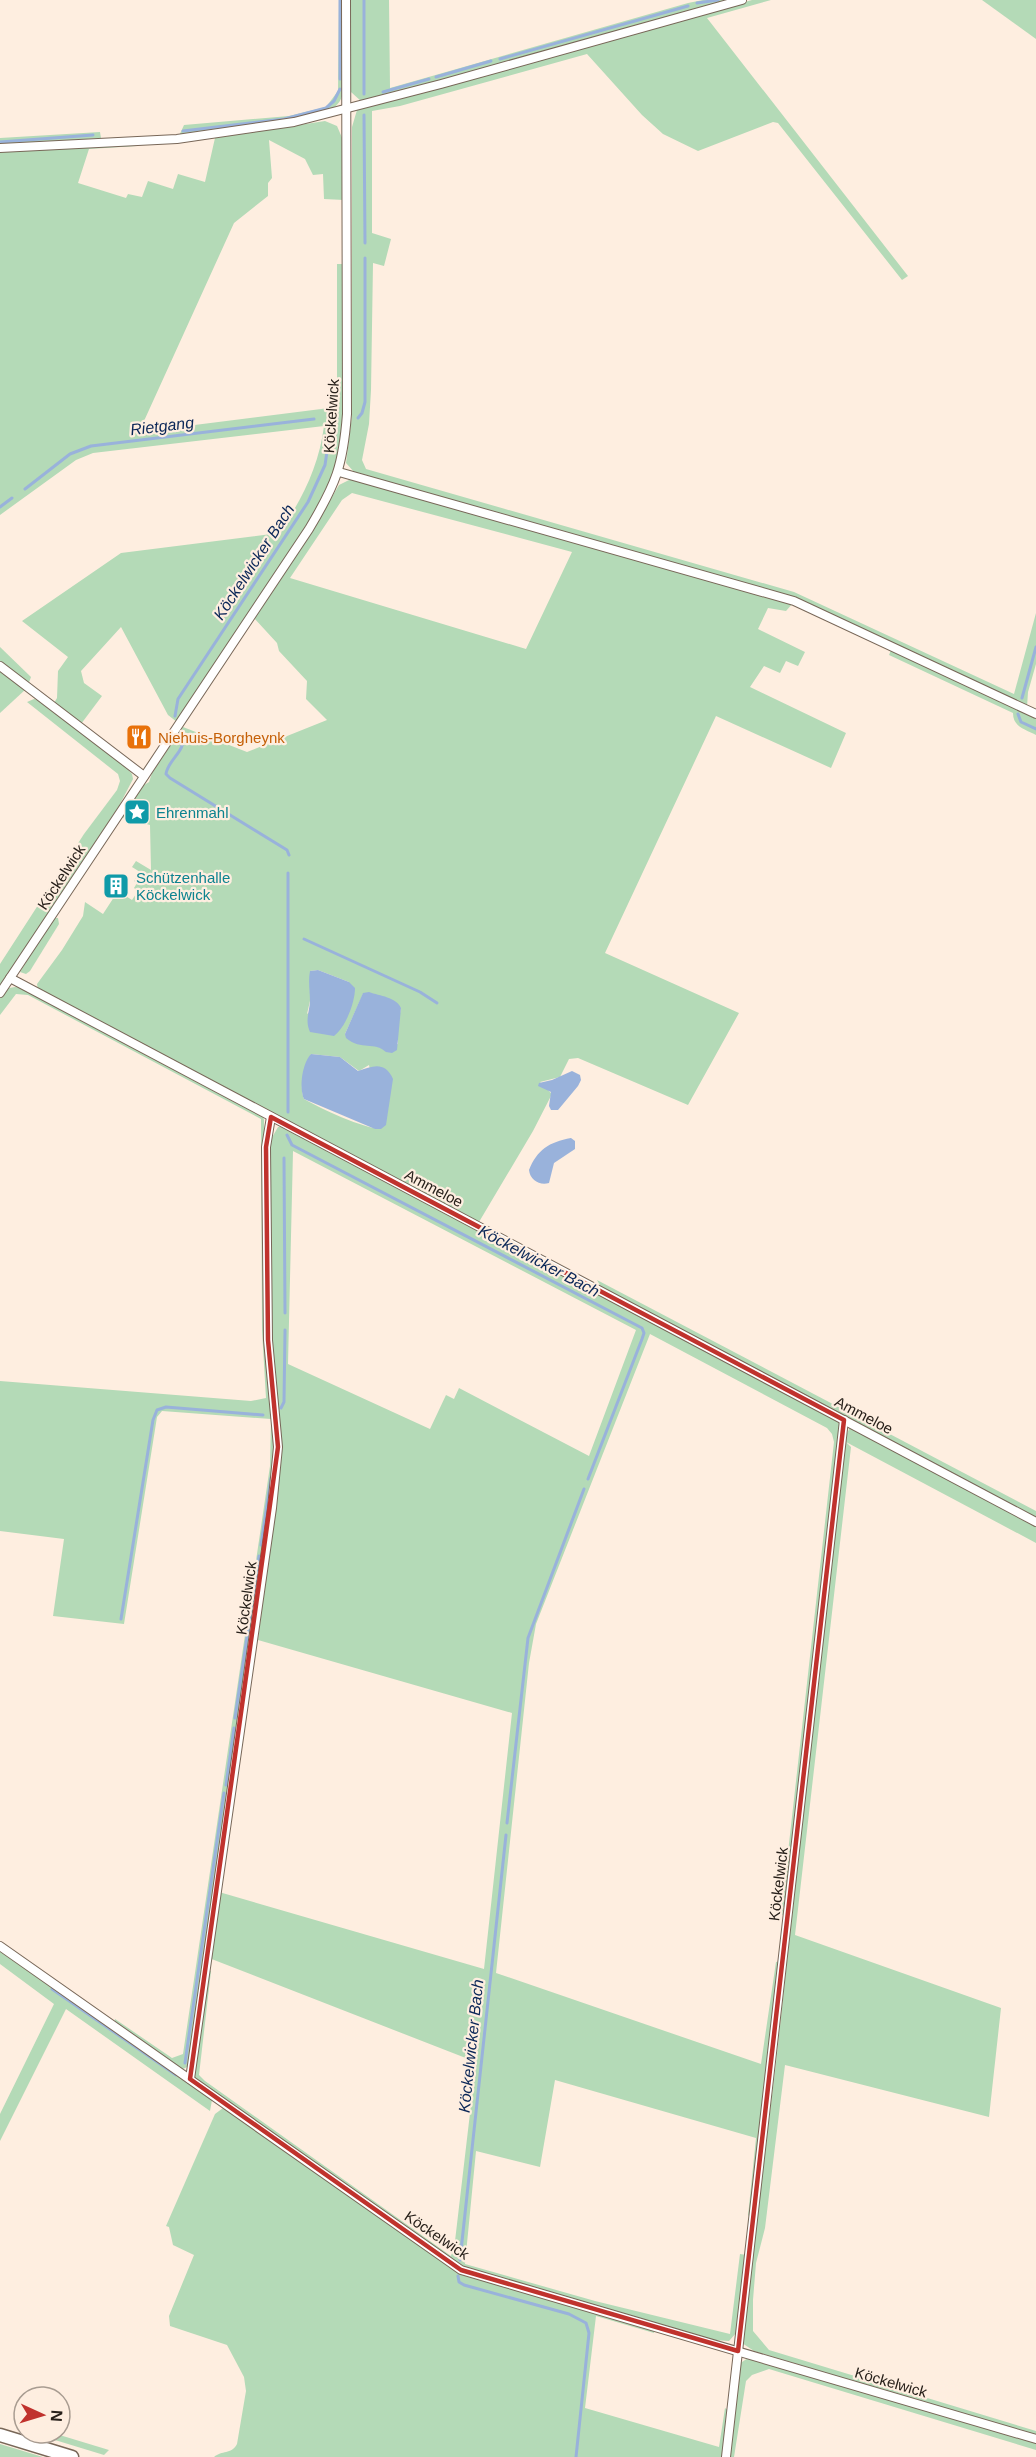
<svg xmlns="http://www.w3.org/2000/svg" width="1036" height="2457" viewBox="0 0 1036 2457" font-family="Arial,sans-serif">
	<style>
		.green { fill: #b4dab7; fill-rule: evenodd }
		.water { fill: #99b2db }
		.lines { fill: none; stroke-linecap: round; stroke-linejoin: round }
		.stream { stroke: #99b2db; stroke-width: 3 }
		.street-casing { stroke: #786758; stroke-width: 10 }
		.primary-casing { stroke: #786758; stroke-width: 15 }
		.street { stroke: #fff; stroke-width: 8 }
		.primary { stroke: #fff; stroke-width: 12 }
		.marked { fill: none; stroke: #c0322d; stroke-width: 4.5; stroke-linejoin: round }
		.labels { text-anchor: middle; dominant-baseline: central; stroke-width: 4.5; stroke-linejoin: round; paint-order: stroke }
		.street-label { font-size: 15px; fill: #27201a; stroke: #feeee0 }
		.food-label { font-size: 15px; fill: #c56008; stroke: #feeee0; text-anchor: start }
		.culture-label { font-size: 15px; fill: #0d838f; stroke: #feeee0; text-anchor: start }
		.water-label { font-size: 16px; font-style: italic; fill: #0a2657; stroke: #feeee0 }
	</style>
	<rect width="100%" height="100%" fill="#feeee0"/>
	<g class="green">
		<path d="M 339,0 L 343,0 L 344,89 C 342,99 339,105 330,110 L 276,123 L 179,136 L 184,125 L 289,116 L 326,107 L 338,91 Z"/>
		<path d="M 351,0 L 389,0 L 390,88 L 688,3 L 703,0 L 732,0 L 362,102 L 351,92 Z"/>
		<path d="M 752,0 L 771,0 L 707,18 L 908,276 L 902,280 L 778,123 L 773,122 L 698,151 L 663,134 L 642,115 L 587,54 L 400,106 L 372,111 L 372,233 L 391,239 L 384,266 L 373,263 L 371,390 L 369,424 L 362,460 L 366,469 L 794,592 L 1014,694 L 1036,613 L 1036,664 L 1028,692 L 1027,707 L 801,602 L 355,473 L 346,463 L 352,416 L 352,127 L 357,110 Z"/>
		<path d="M 982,0 L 1036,0 L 1036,39 Z"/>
		<path d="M 325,121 L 337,126 L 343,140 L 344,200 L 324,199 L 323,174 L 313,175 L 305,159 L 269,140 L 272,178 L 268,183 L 268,196 L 234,223 L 139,432 L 337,407 L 337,264 L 344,264 L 344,427 L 339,459 L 329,486 L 305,529 L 177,722 L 168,715 L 121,627 L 81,671 L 84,683 L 102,696 L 81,724 L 54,703 L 57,698 L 58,671 L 68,657 L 22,621 L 121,553 L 279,533 C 302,500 319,466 324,426 L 93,453 L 76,460 L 0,515 L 0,151 L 137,142 L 137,146 L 89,149 L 78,183 L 126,198 L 128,194 L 142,197 L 148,181 L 173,189 L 178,174 L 205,182 L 215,138 Z"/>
		<path d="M 100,132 L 101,138 L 0,145 L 0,138 Z"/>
		<path d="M 351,479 L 793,603 L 786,611 L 768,608 L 758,629 L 805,652 L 798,666 L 786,661 L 780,673 L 764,666 L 750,687 L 846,733 L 831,768 L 716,716 L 605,953 L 739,1013 L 688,1105 L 578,1058 L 569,1059 L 560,1077 L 540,1082 L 552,1094 L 533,1131 L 479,1222 L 38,990 L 37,984 L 62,950 L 83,916 L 85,902 L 103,914 L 118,891 L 132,900 L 138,891 L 134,888 L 137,883 L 134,881 L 140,872 L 132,867 L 136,861 L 151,870 L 150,825 L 121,817 L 141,787 L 149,782 L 152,773 L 183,727 L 247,752 L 327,720 L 306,699 L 307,681 L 279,651 L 277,643 L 254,618 L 310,534 L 339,485 ZM 352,493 L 572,552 L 526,649 L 290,578 L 342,500 ZM 318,970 L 349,982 L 307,1014 L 310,1001 L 310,971 ZM 363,994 L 401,1008 L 398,1024 L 398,1044 L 381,1048 L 345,1034 ZM 311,1054 L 340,1057 L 359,1071 L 369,1065 L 381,1129 C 365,1129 319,1108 304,1099 C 298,1084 306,1069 311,1054 Z"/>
		<path d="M 0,647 L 31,677 L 28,685 L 0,663 Z"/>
		<path d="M 891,650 L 1036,717 L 1036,735 C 1025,729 1013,727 1013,713 L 889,655 Z"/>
		<path d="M 0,670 L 26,689 L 0,713 Z"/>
		<path d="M 34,699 L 39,700 L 124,765 L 132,774 L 133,779 L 119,806 L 0,986 L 0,964 L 84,834 L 117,790 L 120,781 L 118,774 L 27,702 Z"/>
		<path d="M 53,918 L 58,918 L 59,924 L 30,971 L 26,974 L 20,972 Z"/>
		<path d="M 15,987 L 24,988 L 263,1116 L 264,1120 L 266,1334 L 275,1464 L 189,2060 L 187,2067 L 183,2069 L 179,2068 L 114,2024 L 115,2019 L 172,2058 L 183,2054 L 270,1466 L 271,1419 L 162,1411 L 157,1417 L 124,1624 L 53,1616 L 64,1539 L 0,1531 L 0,1381 L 251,1401 L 266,1398 L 262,1330 L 261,1119 L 28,995 L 16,994 L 0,1015 L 0,998 L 9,988 Z"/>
		<path d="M 283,1126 L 837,1419 L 840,1425 L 786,1914 L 781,1915 L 834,1442 L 832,1434 L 827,1428 L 650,1334 L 536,1624 L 529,1663 L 496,1973 L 761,2064 L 776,1962 L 781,1961 L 752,2212 L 748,2216 L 756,2138 L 555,2080 L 540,2167 L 476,2151 L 465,2264 L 595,2301 L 730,2334 L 740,2254 L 747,2255 L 737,2332 L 729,2341 L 714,2340 L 476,2271 L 454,2262 L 194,2078 L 208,1970 L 211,1971 L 199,2075 L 205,2081 L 451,2256 L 455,2241 L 476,2062 L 209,1958 L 219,1892 L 484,1969 L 512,1713 L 258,1640 L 281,1462 L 271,1341 L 269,1164 L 270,1141 L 278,1127 ZM 293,1151 L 636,1330 L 589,1456 L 459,1388 L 454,1399 L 446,1395 L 430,1429 L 288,1364 Z"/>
		<path d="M 597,1280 L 1036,1511 L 1036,1517 L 601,1287 Z"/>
		<path d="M 853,1427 L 1036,1524 L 1036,1543 L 846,1442 L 851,1447 L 795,1935 L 1001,2008 L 989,2117 L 785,2065 L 765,2228 L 756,2263 L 753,2300 L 753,2331 L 769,2350 L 1036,2431 L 1036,2436 L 754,2351 L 742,2343 L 776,2063 L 844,1441 L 849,1429 Z"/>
		<path d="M 0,1949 L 212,2100 L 210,2111 L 66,2009 L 0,2141 L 0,2114 L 54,2004 L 0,1964 Z"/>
		<path d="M 223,2108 L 448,2266 L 655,2328 L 654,2333 L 596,2316 L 585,2408 L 719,2447 L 725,2408 L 729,2411 L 724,2457 L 214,2457 C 222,2450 231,2455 237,2444 L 246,2391 L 244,2377 L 227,2345 L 170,2326 L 169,2316 L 194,2255 L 173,2245 L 169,2227 L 166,2226 L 215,2114 Z"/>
		<path d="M 751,2356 L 1036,2441 L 1036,2450 L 769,2369 L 752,2375 L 746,2381 L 734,2457 L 728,2457 L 739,2364 Z"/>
		<path d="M 32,2433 L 53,2433 L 109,2450 L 104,2455 Z"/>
		<path d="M 0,2444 L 43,2457 L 0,2457 Z"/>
	</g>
	<g class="water">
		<path d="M 318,970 L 349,982 L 355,988 C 355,1002 346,1027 334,1036 L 310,1032 C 305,1021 309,1013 310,1002 C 310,991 308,981 310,971 Z"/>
		<path d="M 369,992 C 380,996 396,997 401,1008 L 397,1050 L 392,1053 L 386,1052 C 374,1041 362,1051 346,1038 L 345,1034 L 363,993 Z"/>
		<path d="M 311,1054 L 340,1057 L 358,1071 C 373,1066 385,1061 393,1079 L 386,1125 L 381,1129 L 375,1129 L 304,1099 C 299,1087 302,1064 311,1054 Z"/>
		<path d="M 572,1071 L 580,1075 L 581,1080 L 578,1086 L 558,1110 L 551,1110 L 549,1106 L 551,1092 L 538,1086 L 539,1083 L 552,1080 Z"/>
		<path d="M 571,1138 L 575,1141 L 575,1149 L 554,1163 L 549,1183 C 540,1186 530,1180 529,1170 C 537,1150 549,1142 571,1138 Z"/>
	</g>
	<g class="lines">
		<g class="stream">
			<path d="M 340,0 L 340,79"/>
			<path d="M 697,3 L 718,0"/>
			<path d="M 500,59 L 688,6"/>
			<path d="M 436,77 L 491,61"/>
			<path d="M 383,92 L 429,79"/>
			<path d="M 364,94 L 364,0"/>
			<path d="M 364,115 L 365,243"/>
			<path d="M 183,131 L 284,119 L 326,108 L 334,101 L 340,89"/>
			<path d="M 0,142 L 93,135"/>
			<path d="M 358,418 L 362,413 L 365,402 L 365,258"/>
			<path d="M 25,489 L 70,454 L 91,446 L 314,419"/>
			<path d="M 0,507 L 12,498"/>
			<path d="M 1022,698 L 1036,647"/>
			<path d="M 1018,714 L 1021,722 L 1036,729"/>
			<path d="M 175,716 L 178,699 L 308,502 L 325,465 L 332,418 L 337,418"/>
			<path d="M 182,736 C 187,751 168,759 166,774 L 170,778 L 287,850 L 289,855"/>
			<path d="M 304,939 L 420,992 L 437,1003"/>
			<path d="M 288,1112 L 288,873"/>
			<path d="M 287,1135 L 292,1145 L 642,1328 L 644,1333 L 642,1339 L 588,1479"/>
			<path d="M 284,1158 L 285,1313"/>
			<path d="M 281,1408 L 284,1402 L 285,1330"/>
			<path d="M 261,1545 L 271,1478"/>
			<path d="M 121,1619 L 153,1420 L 157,1410 L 166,1407 L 263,1415"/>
			<path d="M 235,1718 L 259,1556"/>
			<path d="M 226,1785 L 234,1728"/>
			<path d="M 507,1823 L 528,1638 L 584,1489"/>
			<path d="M 52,1989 L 176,2075"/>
			<path d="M 185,2063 L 224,1793"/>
			<path d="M 460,2260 L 506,1835"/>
			<path d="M 458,2276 L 459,2282 L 464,2285 L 569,2314 L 586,2323 L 589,2333 L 576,2457"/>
		</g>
		<defs>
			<g id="street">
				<path d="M 0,148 L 177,139 L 294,122 L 441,84 L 742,0"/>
				<path d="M 339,472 L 794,601 L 1036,714"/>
				<path d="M 0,666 L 144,776"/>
				<path d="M 10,978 L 1036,1522"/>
				<path d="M 0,993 L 309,529 C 336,484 343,466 347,414 L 346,0"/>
				<path d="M 0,1946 L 461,2270 L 1036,2439"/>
				<path d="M 190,2079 L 272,1508 L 278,1447 L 268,1340 L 266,1147 L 271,1117"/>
				<path d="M 726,2457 L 844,1420"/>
			</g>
			<path id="primary" d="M 0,2435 L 72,2457"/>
		</defs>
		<use href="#street" class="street-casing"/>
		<use href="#primary" class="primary-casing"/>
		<use href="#street" class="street"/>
		<use href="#primary" class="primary"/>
	</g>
	<path class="marked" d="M 271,1117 L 844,1420 L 738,2351 L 461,2270 L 190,2079 L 278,1447 L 268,1340 L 266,1147 Z"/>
	<defs>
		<symbol id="restaurant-square" viewBox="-11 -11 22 22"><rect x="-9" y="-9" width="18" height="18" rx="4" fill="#e8710a" stroke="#feeee0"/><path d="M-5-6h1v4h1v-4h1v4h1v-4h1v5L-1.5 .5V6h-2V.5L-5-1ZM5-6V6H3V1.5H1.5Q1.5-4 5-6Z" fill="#fff"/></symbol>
		<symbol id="sight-square" viewBox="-11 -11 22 22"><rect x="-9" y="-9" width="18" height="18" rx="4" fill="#0f9aa8" stroke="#feeee0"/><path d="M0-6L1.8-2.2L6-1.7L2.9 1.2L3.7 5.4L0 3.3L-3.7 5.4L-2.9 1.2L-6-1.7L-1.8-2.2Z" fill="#fff"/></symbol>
		<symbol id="building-square" viewBox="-11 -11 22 22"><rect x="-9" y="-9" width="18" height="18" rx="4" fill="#0f9aa8" stroke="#feeee0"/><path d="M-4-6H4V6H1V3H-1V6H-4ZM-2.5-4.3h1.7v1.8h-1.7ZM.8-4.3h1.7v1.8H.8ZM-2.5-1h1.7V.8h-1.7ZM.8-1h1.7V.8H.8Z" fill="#fff"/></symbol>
	</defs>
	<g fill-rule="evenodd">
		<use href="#restaurant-square" x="124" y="722" width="30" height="30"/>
		<use href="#sight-square" x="122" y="797" width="30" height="30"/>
		<use href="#building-square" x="101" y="871" width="30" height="30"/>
	</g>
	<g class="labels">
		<g class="street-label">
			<text transform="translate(331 416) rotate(-86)">Köckelwick</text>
			<text transform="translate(61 877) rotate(-57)">Köckelwick</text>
			<text transform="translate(434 1188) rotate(28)">Ammeloe</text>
			<text transform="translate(864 1415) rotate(28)">Ammeloe</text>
			<text transform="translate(246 1598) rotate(-82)">Köckelwick</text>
			<text transform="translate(778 1884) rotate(-83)">Köckelwick</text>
			<text transform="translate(437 2235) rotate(34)">Köckelwick</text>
			<text transform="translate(891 2382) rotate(16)">Köckelwick</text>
		</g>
		<g class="food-label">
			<text x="158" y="737">Niehuis-Borgheynk</text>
		</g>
		<g class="culture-label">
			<text x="156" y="812">Ehrenmahl</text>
			<text x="136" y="877">Schützenhalle<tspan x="136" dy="17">Köckelwick</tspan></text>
		</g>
		<g class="water-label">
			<text transform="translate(162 426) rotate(-7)">Rietgang</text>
			<text transform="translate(254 562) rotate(-57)">Köckelwicker Bach</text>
			<text transform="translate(539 1261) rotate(28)">Köckelwicker Bach</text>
			<text transform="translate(471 2046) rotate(-84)">Köckelwicker Bach</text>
		</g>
	</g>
	<g transform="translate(42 2415) rotate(94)"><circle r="28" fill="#feeee0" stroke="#a89c91" stroke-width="1.5"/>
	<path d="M0-4.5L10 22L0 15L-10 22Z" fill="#c0322d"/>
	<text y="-9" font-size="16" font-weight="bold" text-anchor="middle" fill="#27201a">N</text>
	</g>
</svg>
